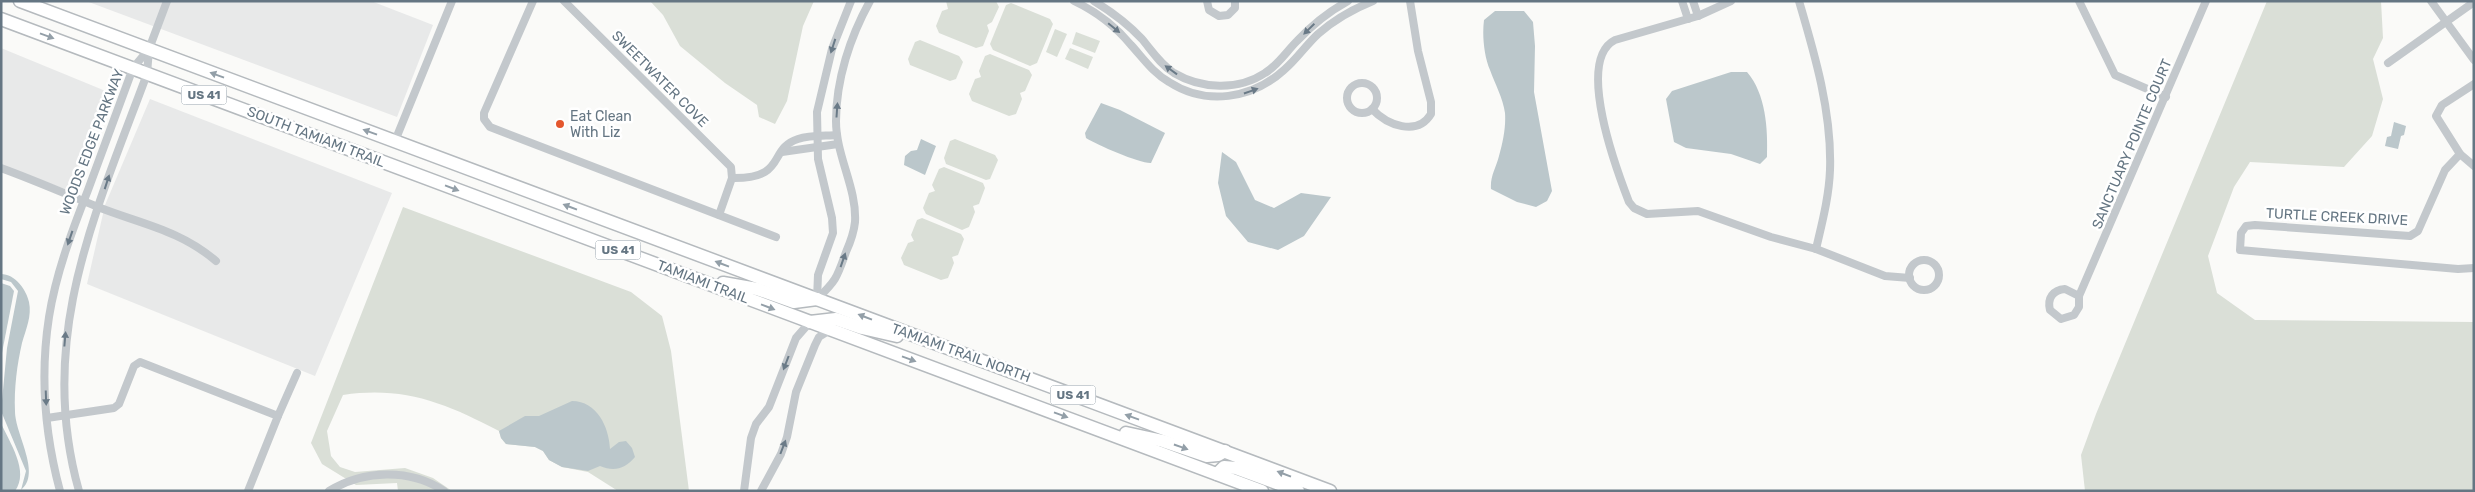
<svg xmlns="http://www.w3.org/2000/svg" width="2475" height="492" viewBox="0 0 2475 492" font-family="Rubik,sans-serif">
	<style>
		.built { fill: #e8e9e9 }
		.green { fill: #dadfd7 }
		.water { fill: #bbc7cb }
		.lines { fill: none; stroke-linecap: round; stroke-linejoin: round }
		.primary-casing { stroke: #b5babe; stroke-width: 15 }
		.street { stroke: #c3c8cc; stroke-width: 8 }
		.primary { stroke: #fff; stroke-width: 12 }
		.oneway { fill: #6a7a87 }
		.oneway2 { fill: #939fa8 }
		.poi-dot { fill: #e4572e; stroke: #fff; stroke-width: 2 }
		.labels { text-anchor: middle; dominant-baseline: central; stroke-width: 5; stroke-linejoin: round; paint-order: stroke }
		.shield { fill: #fff; stroke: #939fa8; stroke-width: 1 }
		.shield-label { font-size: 12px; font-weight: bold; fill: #657683 }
		.street-label { font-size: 14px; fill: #657683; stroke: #fff }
		.poi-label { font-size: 14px; fill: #657683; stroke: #fff; text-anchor: start }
	</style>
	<rect width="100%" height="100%" fill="#fafaf8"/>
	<g class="built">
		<path d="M 86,1 L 371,1 L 433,25 L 397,117 Z"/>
		<path d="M 1,48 L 108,92 L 70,191 L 1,165 Z"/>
		<path d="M 150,99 L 392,193 L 315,376 L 87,284 L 105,205 Z"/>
	</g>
	<g class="green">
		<path d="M 650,1 L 814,1 L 803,26 L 787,101 L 775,124 L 759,117 L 757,105 L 725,83 L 680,46 L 663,15 Z"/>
		<path d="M 946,1 L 996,1 L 999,7 L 992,22 L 987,25 L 989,31 L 983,46 L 976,48 L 939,33 L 936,26 L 942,11 L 948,9 Z"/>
		<path d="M 2267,1 L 2381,1 L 2383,38 L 2373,59 L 2383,99 L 2372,136 L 2344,167 L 2250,162 L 2234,187 L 2208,256 L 2217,293 L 2255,320 L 2474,322 L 2474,491 L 2085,491 L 2081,455 L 2096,414 Z"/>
		<path d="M 1011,3 L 1050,19 L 1053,24 L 1037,63 L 1030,66 L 993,50 L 990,44 L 1006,5 Z"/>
		<path d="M 1055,29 L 1067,34 L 1057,57 L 1046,52 Z"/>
		<path d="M 1076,32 L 1100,41 L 1095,53 L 1072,44 Z"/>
		<path d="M 920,40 L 959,56 L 963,62 L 956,79 L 950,81 L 910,65 L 908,59 L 915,42 Z"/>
		<path d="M 1070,48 L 1093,57 L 1088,69 L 1065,59 Z"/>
		<path d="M 990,54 L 1029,70 L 1032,75 L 1025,91 L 1020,93 L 1022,99 L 1016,114 L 1009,116 L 972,101 L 969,94 L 975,79 L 981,77 L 979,71 L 985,56 Z"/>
		<path d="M 955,139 L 995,155 L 998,160 L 990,179 L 986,180 L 946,164 L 944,158 L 950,141 Z"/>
		<path d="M 944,167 L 983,183 L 985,188 L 979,204 L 973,206 L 975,212 L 969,227 L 962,230 L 926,214 L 923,208 L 929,193 L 935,191 L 932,185 L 939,169 Z"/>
		<path d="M 403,207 L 631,292 L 662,316 L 671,351 L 689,491 L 618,491 L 588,472 L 562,467 L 549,460 L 543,451 L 535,447 L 506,444 L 501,438 L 499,431 C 445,403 404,386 343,395 L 327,431 L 331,456 L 340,467 L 355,472 L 405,468 L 433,478 L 452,491 L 398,491 L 397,483 L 356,485 L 322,464 L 311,443 Z"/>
		<path d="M 922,218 L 961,234 L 964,239 L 958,255 L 952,257 L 954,263 L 948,278 L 941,280 L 904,265 L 901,258 L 908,243 L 914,241 L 911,235 L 917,220 Z"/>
	</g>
	<g class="water">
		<path d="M 1495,11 L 1524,11 L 1533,22 L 1535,46 L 1534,92 L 1552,191 L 1547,201 L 1536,207 L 1517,202 L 1491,189 C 1490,176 1496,168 1499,156 C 1503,142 1506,127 1505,113 C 1503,98 1495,84 1490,70 C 1484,56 1482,35 1484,20 Z"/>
		<path d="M 1731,72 L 1747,72 C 1766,94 1768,129 1767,157 L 1760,164 L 1731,154 L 1686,148 L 1674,142 L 1666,99 L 1672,91 Z"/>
		<path d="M 1101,103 L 1120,110 L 1165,133 L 1151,163 C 1141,164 1097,145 1086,138 L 1085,133 Z"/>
		<path d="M 2394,122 L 2406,126 L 2404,135 L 2401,136 L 2398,149 L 2385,146 L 2387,137 L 2391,136 Z"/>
		<path d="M 921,139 L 936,146 L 925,175 L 904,165 L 905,156 L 911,151 L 917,150 Z"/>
		<path d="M 1222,152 L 1236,162 L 1255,200 L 1274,208 L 1301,193 L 1331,197 L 1304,236 L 1278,250 L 1248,242 L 1226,216 L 1218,183 Z"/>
		<path d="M 1,274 C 15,274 26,289 29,302 C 32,316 26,329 22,343 C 17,365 14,388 15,411 C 15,435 42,473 21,490 L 26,471 L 1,411 L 7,348 L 18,291 L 11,282 L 1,279 Z"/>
		<path d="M 1,283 L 10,286 L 14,291 L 1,358 Z"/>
		<path d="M 572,401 C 597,401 609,427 610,449 L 619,442 L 626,441 L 632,448 L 635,457 C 625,469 614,472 600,466 L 588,471 L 562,467 L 549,460 L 543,451 L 535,447 L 506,444 L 501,438 L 499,431 L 525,416 L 539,416 Z"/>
		<path d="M 1,423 C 9,442 30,471 15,491 L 1,491 Z"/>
	</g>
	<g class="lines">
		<defs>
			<g id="primary">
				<path d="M 20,1 L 1330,491"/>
				<path d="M 1,19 L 1262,491"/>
				<path d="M 723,283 L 757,289 L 794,302 L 817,299"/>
				<path d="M 810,322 L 836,319 L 862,328 L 897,336"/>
				<path d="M 1126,433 L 1163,441 L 1207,456 L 1218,455 L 1225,451"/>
				<path d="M 1217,474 L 1224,467 L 1236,468 L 1298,491"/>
			</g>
		</defs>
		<use href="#primary" class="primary-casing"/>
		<g class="street">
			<path d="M 533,1 L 484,113 L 484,119 L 490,127 L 776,237"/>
			<path d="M 564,1 L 731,167 L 732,178 L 719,215"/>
			<path d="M 1074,1 C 1095,11 1116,27 1131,45 C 1143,58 1153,73 1169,82 C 1206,106 1252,99 1284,70 C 1297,59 1306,45 1318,34 C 1334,20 1353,9 1373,1"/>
			<path d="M 1094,1 C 1112,12 1128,24 1142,39 C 1152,51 1160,64 1174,73 C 1201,89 1238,91 1265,73 C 1278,65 1286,52 1297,41 C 1312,25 1328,12 1348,1"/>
			<path d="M 1207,1 L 1209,10 L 1219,16 L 1228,15 L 1235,8 L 1235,1"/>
			<path d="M 1682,1 L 1688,19"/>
			<path d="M 1693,1 L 1698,16"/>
			<path d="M 1731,1 L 1698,16 L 1615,40 C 1575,60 1617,171 1629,202 L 1634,208 L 1647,214 L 1698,211 L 1771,237 L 1816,249 L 1885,276 L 1910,278"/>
			<path d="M 1799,1 C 1815,55 1832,113 1830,170 C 1829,197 1822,223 1816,249"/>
			<path d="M 2079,1 L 2115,75 L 2166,97"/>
			<path d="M 2431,1 L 2474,60"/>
			<path d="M 2388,63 L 2474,2"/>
			<circle cx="1362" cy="98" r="15"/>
			<path d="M 2474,84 L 2442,105 L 2436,116 L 2460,154 L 2474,166"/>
			<path d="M 1372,109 C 1387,125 1417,137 1431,114 L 1431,102 L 1418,51 L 1410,1"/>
			<path d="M 395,141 L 452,1"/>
			<path d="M 782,152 L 838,144"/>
			<path d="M 2460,154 L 2445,170 L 2418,231 L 2410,236 L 2255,225 L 2246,226 L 2241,233 L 2240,250 L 2458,269 L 2474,268"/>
			<path d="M 1,168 C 34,180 66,194 98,207 C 141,224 180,230 216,261"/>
			<path d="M 732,178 C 788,179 767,149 798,139 C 810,135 825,136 837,135"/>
			<circle cx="1924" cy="275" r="15"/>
			<path d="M 2065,289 L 2079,296 L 2079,307 L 2074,315 L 2061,319 L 2050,310 C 2047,298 2053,290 2065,289 Z"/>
			<path d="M 2079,296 L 2206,1"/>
			<path d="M 817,299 C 837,280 837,277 846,252 C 850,243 854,232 855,222 C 857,188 836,156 836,121 C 836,80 850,37 870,1"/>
			<path d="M 817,299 L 818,275 L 833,233 L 832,218 L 818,159 L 817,112 L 832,49 L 851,1"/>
			<path d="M 278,416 L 297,373"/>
			<path d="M 47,418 L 114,408 L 119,404 L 134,366 L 140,362 L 278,416 L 248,491"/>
			<path d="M 60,491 C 45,435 40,375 49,317 C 56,273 72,231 88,190 C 103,149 118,109 133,68 L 149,49"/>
			<path d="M 79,491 C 36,339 95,214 147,74 L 149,49 L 167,1"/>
			<path d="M 329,491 C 363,470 410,468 444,491"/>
			<path d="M 744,491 L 751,438 L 756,424 L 769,407 L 796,338 L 810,322"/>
			<path d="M 761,491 L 781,454 L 787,437 L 796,392 L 815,345 L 819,337 L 830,330"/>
		</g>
		<use href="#primary" class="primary"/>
	</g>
	<defs><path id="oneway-solid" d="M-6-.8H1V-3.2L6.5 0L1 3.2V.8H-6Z" transform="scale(1.25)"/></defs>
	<g class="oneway">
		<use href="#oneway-solid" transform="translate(1114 28) rotate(39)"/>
		<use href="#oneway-solid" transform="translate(1309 29) rotate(136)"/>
		<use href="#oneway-solid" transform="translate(833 46) rotate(108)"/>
		<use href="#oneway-solid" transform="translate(1171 70) rotate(-144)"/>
		<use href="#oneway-solid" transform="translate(1251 91) rotate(-19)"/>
		<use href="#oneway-solid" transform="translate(837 110) rotate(-86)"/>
		<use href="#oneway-solid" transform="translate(107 182) rotate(-72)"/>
		<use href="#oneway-solid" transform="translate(70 238) rotate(109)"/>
		<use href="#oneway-solid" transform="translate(843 260) rotate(-71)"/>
		<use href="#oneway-solid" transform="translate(65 339) rotate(-85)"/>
		<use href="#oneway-solid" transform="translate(786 363) rotate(111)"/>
		<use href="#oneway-solid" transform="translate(46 398) rotate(88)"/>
		<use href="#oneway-solid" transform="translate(783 447) rotate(-69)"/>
	</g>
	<g class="oneway2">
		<use href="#oneway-solid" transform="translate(47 36) rotate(20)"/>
		<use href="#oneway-solid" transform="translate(217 75) rotate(-160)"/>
		<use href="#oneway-solid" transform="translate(370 132) rotate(-160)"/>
		<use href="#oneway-solid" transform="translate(452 188) rotate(21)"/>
		<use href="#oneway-solid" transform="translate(570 207) rotate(-159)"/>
		<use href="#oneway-solid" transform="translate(722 264) rotate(-159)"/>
		<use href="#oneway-solid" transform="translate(768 307) rotate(21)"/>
		<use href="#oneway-solid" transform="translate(865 317) rotate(-159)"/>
		<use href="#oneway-solid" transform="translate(909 359) rotate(20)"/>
		<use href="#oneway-solid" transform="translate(1061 415) rotate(20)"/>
		<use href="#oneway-solid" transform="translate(1132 417) rotate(-160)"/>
		<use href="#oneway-solid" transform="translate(1181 447) rotate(19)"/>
		<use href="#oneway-solid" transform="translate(1284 474) rotate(-159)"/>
	</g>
	<circle class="poi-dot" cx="560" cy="124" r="5"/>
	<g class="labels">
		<g class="shield">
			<rect x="181.5" y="85.5" width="45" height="19" rx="4"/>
			<rect x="595.5" y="240.5" width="45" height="19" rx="4"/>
			<rect x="1050.5" y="385.5" width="45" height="19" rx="4"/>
		</g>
		<g class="shield-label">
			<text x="204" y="95">US 41</text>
			<text x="618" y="250">US 41</text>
			<text x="1073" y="395">US 41</text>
		</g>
		<g class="street-label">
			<text transform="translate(660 79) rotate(45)">SWEETWATER COVE</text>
			<text transform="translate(316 137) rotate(21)">SOUTH TAMIAMI TRAIL</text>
			<text transform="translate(92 142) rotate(-69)">WOODS EDGE PARKWAY</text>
			<text transform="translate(2132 144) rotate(-67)">SANCTUARY POINTE COURT</text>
			<text transform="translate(2337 217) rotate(3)">TURTLE CREEK DRIVE</text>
			<text transform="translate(703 282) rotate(21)">TAMIAMI TRAIL</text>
			<text transform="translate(961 353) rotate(20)">TAMIAMI TRAIL NORTH</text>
		</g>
		<g class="poi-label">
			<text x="570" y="116">Eat Clean<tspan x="570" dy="16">With Liz</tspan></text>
		</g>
	</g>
	<rect width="2475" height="492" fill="none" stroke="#657683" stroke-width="5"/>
</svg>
